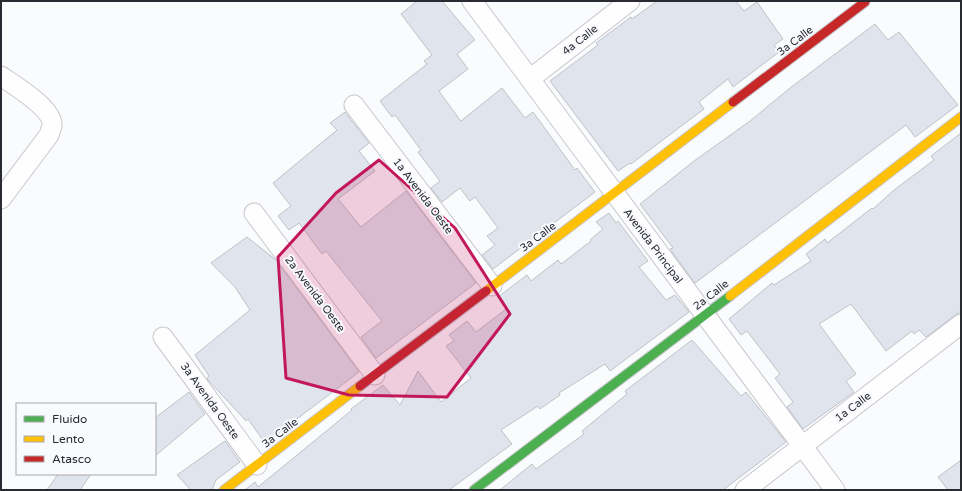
<svg xmlns="http://www.w3.org/2000/svg" width="962" height="491" viewBox="0 0 962 491" font-family="'Varela Round',sans-serif">
	<style>
		.building { fill: #dfe4ed; stroke: #bfc2c7 }
		.lines { fill: none; stroke-linecap: round; stroke-linejoin: round }
		.street-casing { stroke: #c7c7cd; stroke-width: 21 }
		.fast-casing { stroke: #c7c7cd; stroke-width: 11 }
		.slow-casing { stroke: #c7c7cd; stroke-width: 11 }
		.jam-casing { stroke: #c7c7cd; stroke-width: 11 }
		.street { stroke: #fefeff; stroke-width: 19 }
		.fast { stroke: #4caf50; stroke-width: 9 }
		.slow { stroke: #ffc107; stroke-width: 9 }
		.jam { stroke: #c62828; stroke-width: 9 }
		.marked { fill: #c2185b; fill-opacity: 0.2; stroke: #c2185b; stroke-width: 3; stroke-linejoin: round }
		.labels { text-anchor: middle; dominant-baseline: central; stroke-width: 4; stroke-linejoin: round; paint-order: stroke }
		.street-label { font-size: 11px; fill: #2a2a33; stroke: #f9fafe }
	</style>
	<rect width="100%" height="100%" fill="#fafbfd"/>
	<g class="building">
		<path d="M 417,1 L 442,1 L 475,40 L 457,54 L 468,69 L 439,91 L 460,120 L 461,121 L 502,88 L 525,118 L 533,112 L 575,170 L 577,168 L 595,192 L 493,269 L 482,255 L 495,245 L 487,236 L 498,228 L 475,197 L 470,201 L 460,188 L 442,202 L 431,188 L 440,181 L 418,152 L 421,150 L 395,115 L 392,117 L 380,101 L 427,64 L 424,61 L 432,55 L 401,14 Z"/>
		<path d="M 657,1 L 736,1 L 744,11 L 757,2 L 783,39 L 774,45 L 779,52 L 733,87 L 728,79 L 699,102 L 704,109 L 631,164 L 630,163 L 618,171 L 550,81 L 598,45 L 596,43 L 631,17 L 632,19 Z"/>
		<path d="M 875,24 L 888,40 L 899,32 L 958,105 L 915,137 L 906,125 L 695,283 L 670,249 L 673,248 L 640,204 L 694,161 L 750,121 L 790,88 Z"/>
		<path d="M 345,112 L 369,143 L 359,151 L 375,171 L 338,199 L 361,227 L 406,191 L 476,283 L 376,358 L 361,337 L 382,321 L 326,251 L 322,254 L 299,223 L 289,230 L 278,216 L 291,206 L 273,183 L 337,130 L 330,123 Z"/>
		<path d="M 961,133 L 961,311 L 926,337 L 919,330 L 914,334 L 912,331 L 886,351 L 851,304 L 819,324 L 856,374 L 846,381 L 854,392 L 803,429 L 787,407 L 793,402 L 775,378 L 780,374 L 747,331 L 741,335 L 729,319 L 772,283 L 774,285 L 811,261 L 806,254 L 825,239 L 827,243 L 872,208 L 873,209 L 894,190 L 934,160 L 931,156 Z"/>
		<path d="M 609,213 L 616,223 L 618,221 L 648,261 L 639,267 L 666,300 L 675,295 L 689,312 L 610,371 L 605,364 L 559,393 L 560,395 L 540,409 L 538,406 L 501,430 L 512,444 L 449,490 L 245,490 L 255,482 L 258,487 L 352,410 L 351,409 L 383,385 L 400,405 L 418,371 L 441,402 L 471,378 L 446,346 L 454,341 L 449,335 L 467,321 L 476,332 L 506,309 L 498,297 L 527,275 L 531,281 L 558,260 L 561,264 L 591,241 L 590,240 L 603,229 L 596,222 Z"/>
		<path d="M 247,237 L 276,260 L 359,372 L 265,443 L 248,419 L 246,421 L 208,380 L 207,378 L 209,376 L 195,355 L 250,310 L 235,287 L 211,263 Z"/>
		<path d="M 692,340 L 741,396 L 746,392 L 786,442 L 723,490 L 500,490 L 532,464 L 536,469 L 584,434 L 582,431 L 627,394 L 625,391 Z"/>
		<path d="M 189,392 L 205,414 L 155,456 L 155,418 Z"/>
		<path d="M 225,441 L 240,462 L 216,480 L 212,490 L 191,490 L 177,475 Z"/>
		<path d="M 961,460 L 961,490 L 948,490 L 938,477 Z"/>
		<path d="M 58,474 L 91,474 L 80,490 L 47,490 Z"/>
	</g>
	<g class="lines">
		<defs>
			<g id="street">
				<path d="M 472,1 L 835,490"/>
				<path d="M 1,76 C 14,85 54,109 52,126 C 51,129 50,132 49,135 L 1,199"/>
				<path d="M 530,79 L 630,1"/>
				<path d="M 354,105 L 492,286"/>
				<path d="M 254,213 L 375,375"/>
				<path d="M 163,337 L 257,465"/>
				<path d="M 745,490 L 961,324"/>
			</g>
			<path id="fast" d="M 474,490 L 730,296"/>
			<g id="slow">
				<path d="M 486,291 L 733,102"/>
				<path d="M 730,296 L 961,117"/>
				<path d="M 224,490 L 360,386"/>
			</g>
			<g id="jam">
				<path d="M 733,102 L 865,2"/>
				<path d="M 360,386 L 486,291"/>
			</g>
		</defs>
		<use href="#street" class="street-casing"/>
		<use href="#fast" class="fast-casing"/>
		<use href="#slow" class="slow-casing"/>
		<use href="#jam" class="jam-casing"/>
		<use href="#street" class="street"/>
		<use href="#fast" class="fast"/>
		<use href="#slow" class="slow"/>
		<use href="#jam" class="jam"/>
	</g>
	<path class="marked" d="M 379,160 L 455,228 L 510,314 L 447,397 L 349,395 L 286,378 L 278,257 L 336,193 Z"/>
	<g class="labels">
		<g class="street-label">
			<text transform="translate(580 40) rotate(-38)">4a Calle</text>
			<text transform="translate(795 41) rotate(-37)">3a Calle</text>
			<text transform="translate(423 196) rotate(53)">1a Avenida Oeste</text>
			<text transform="translate(538 237) rotate(-37)">3a Calle</text>
			<text transform="translate(653 246) rotate(53)">Avenida Principal</text>
			<text transform="translate(315 294) rotate(53)">2a Avenida Oeste</text>
			<text transform="translate(711 295) rotate(-38)">2a Calle</text>
			<text transform="translate(210 401) rotate(54)">3a Avenida Oeste</text>
			<text transform="translate(853 407) rotate(-37)">1a Calle</text>
			<text transform="translate(280 433) rotate(-37)">3a Calle</text>
		</g>
	</g>
	<rect width="962" height="491" fill="none" stroke="#2a2a33" stroke-width="4"/>
	<rect x="16" y="403" width="140" height="72" fill="#f9fafe" stroke="#a6a7ad"/>
	<rect x="24" y="416" width="20" height="6" fill="#4caf50" stroke="#a6a7ad"/>
	<text x="52" y="423" font-size="12" fill="#2a2a33">Fluido</text>
	<rect x="24" y="436" width="20" height="6" fill="#ffc107" stroke="#a6a7ad"/>
	<text x="52" y="443" font-size="12" fill="#2a2a33">Lento</text>
	<rect x="24" y="456" width="20" height="6" fill="#c62828" stroke="#a6a7ad"/>
	<text x="52" y="463" font-size="12" fill="#2a2a33">Atasco</text>
</svg>
